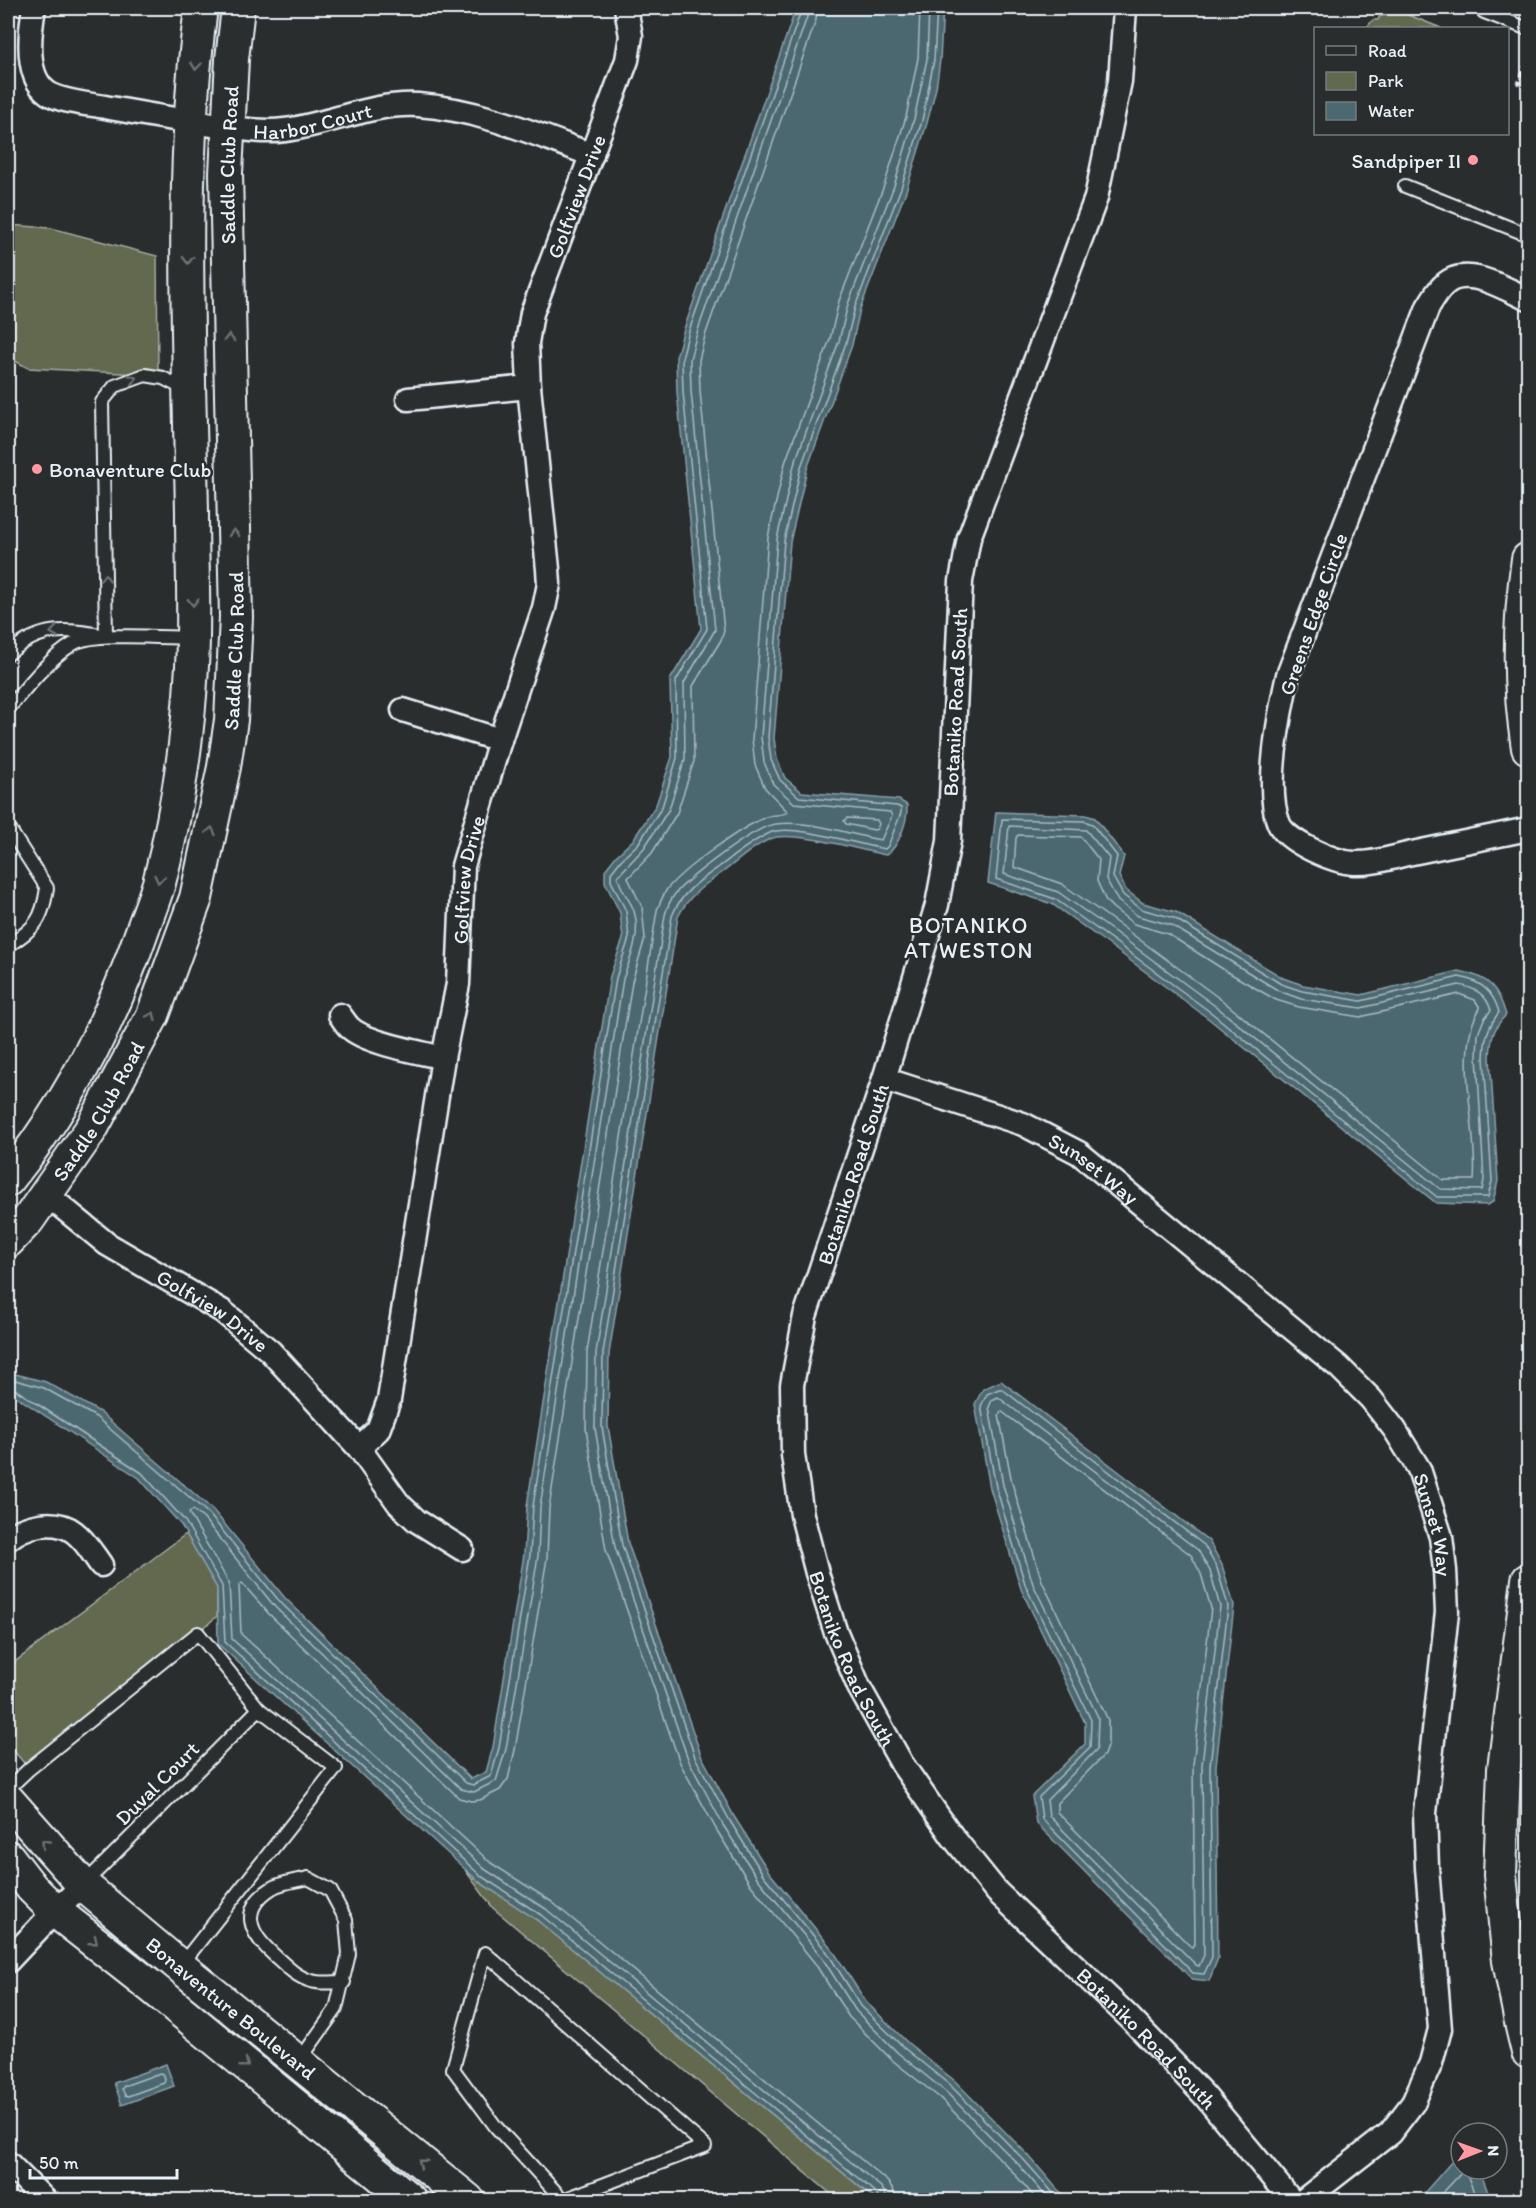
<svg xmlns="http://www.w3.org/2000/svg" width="1536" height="2208" viewBox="0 0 1536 2208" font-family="Itim,sans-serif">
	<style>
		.green { fill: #62694f; stroke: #a5ada4; stroke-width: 1.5 }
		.water { fill: #4c6871; stroke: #8a9fa7; stroke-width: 1.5 }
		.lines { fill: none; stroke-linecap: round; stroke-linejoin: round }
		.shore { stroke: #aabac2; stroke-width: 1.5 }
		.lane-casing { stroke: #e8f1f8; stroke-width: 16 }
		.street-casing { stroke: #e8f1f8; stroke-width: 27 }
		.secondary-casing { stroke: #e8f1f8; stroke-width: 36 }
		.path { stroke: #e8f1f8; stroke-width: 4; stroke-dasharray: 4.5 4.5; stroke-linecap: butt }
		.lane { stroke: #2a2d2e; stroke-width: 12 }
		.street { stroke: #2a2d2e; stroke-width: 22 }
		.secondary { stroke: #2a2d2e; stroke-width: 32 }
		.oneway { stroke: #6c7275 }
		.poi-dot { fill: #ff9aa2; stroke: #2a2d2e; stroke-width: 2 }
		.labels { text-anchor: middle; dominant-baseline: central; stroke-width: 5; stroke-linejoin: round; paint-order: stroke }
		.street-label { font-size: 21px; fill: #e8f1f8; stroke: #2a2d2e }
		.poi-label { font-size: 21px; fill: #e8f1f8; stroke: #2a2d2e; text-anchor: end }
		.neighbourhood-label { font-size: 22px; letter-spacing: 1.5px; fill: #e8f1f8; stroke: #2a2d2e }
	</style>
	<rect width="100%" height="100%" fill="#2a2d2e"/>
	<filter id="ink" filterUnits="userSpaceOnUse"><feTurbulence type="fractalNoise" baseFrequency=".0167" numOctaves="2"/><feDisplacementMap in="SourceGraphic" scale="12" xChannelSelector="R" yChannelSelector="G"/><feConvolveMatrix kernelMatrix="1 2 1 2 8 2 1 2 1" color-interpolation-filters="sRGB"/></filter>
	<g filter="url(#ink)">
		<g class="green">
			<path d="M 1396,10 L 1441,28 L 1366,28 L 1373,20 L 1378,20 L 1379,17 Z"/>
			<path d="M 8,225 L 51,228 L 157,256 L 158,375 L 28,368 L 8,357 Z"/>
			<path d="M 186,1534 L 217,1588 L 217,1616 L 198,1633 L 29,1769 L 8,1744 L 8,1667 Z"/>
			<path d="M 465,1870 L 478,1881 L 537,1920 L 866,2192 L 852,2200 L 838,2200 L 493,1908 Z"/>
		</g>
		<g class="water">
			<path d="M 786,8 L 943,8 L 940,60 L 936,88 L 927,123 L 906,191 L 860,309 L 852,345 L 807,469 L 790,542 L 774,738 L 777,759 L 785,778 L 802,792 L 899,800 L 907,805 C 908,820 899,847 886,855 C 860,850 801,833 777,837 C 758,841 738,861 723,872 C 704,885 688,896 678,917 L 609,1354 L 608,1426 L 628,1543 L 701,1755 L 735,1818 L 769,1872 L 832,1949 L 866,2002 L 908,2043 L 955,2081 L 1029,2156 L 1058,2190 L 1072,2200 L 876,2200 L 537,1920 L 478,1881 L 218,1644 L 217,1588 L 181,1525 L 139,1478 L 8,1391 L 8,1372 L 46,1382 L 100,1412 L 213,1510 L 285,1598 L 471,1779 L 486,1772 L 493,1747 L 524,1554 L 527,1506 L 610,976 L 623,939 L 620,913 L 605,882 L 605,870 L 616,856 L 633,840 L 656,805 L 672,757 L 670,680 L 701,629 L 677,392 L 676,357 L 684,329 L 795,11 Z"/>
			<path d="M 996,812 L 1086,815 L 1095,818 L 1124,856 L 1119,876 L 1126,890 L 1143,903 L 1176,912 L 1283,978 L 1303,985 L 1361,995 L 1459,971 C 1489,977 1498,987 1506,1015 C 1493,1028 1491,1039 1490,1057 L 1498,1181 L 1493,1202 L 1487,1205 L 1436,1203 L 1209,1019 L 1108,944 L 1052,904 L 988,883 Z"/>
			<path d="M 1001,1381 L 1209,1541 L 1222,1565 L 1234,1605 L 1216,1766 L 1218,1958 L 1209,1981 L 1192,1979 L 1036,1823 L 1032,1796 L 1085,1744 L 1085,1723 L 1021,1589 L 990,1488 L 975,1404 L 983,1389 Z"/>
			<path d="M 166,2064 L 174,2086 L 122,2105 L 114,2083 Z"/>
			<path d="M 1461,2151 L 1461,2169 L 1479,2169 L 1491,2200 L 1418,2200 Z"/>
		</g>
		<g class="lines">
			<g class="shore">
				<path d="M 808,8 L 807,17 L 697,333 L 690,359 L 691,391 L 715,630 L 684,683 L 685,759 L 669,809 L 644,848 L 618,876 C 619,887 627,896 632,906 C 643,930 631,957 623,979 L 540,1507 L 538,1556 L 506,1749 L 496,1781 L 474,1792 L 461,1789 L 275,1607 L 204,1519 L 193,1510 L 189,1513 L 229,1583 L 232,1639 L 486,1870 L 546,1909 L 881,2187 L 885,2193 L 887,2200"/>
				<path d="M 817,8 L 816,20 L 705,336 L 699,360 L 700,391 L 724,631 L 721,640 L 693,686 L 694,761 L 677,813 L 652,853 L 628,878 L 642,907 L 645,938 L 632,982 L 549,1508 L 547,1558 L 515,1750 L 508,1779 L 500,1790 L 480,1800 L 471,1801 L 459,1798 L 269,1614 L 242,1583 L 239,1585 L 241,1634 L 491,1863 L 552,1902 L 887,2181 L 893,2189 L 896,2200"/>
				<path d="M 920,8 L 918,58 L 906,117 L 885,183 L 839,301 L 830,339 L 785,463 L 768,537 L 752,739 L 755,765 L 765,788 L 788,812 C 782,816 773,814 766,817 C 740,828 684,868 667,889 C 663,895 660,903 657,910 L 587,1352 L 586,1429 L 606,1550 L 680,1763 L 716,1829 L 750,1884 L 814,1962 L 849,2017 L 892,2060 L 940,2098 L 1012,2171 L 1037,2200"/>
				<path d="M 929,8 L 927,59 L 914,119 L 894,186 L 848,304 L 839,341 L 794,465 L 777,539 L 761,737 L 764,762 L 773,784 L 794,803 L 890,812 L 892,816 L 881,840 C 847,834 811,820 776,824 C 756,825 688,878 675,894 C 670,900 667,908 665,915 L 596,1353 L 595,1428 L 615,1547 L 688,1759 L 723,1825 L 758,1879 L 821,1956 L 856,2011 L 898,2053 L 946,2092 L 1019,2165 L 1049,2200"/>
				<path d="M 937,8 L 934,60 L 922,121 L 901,188 L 855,307 L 846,343 L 801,467 L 784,541 L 768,737 L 771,760 L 780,780 L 799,797 L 897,806 L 901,808 L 901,813 L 888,846 L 885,849 C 858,845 795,824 772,832 C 753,840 735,855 719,867 C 699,881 681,893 672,916 L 603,1353 L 602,1427 L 622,1545 L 695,1757 L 730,1821 L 764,1876 L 827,1952 L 861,2006 L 904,2048 L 951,2086 L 1024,2160 L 1054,2194 L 1062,2200"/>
				<path d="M 847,818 L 877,820 L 879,824 L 877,829 L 874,830 L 846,824 L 844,821 Z"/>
				<path d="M 1002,819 L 1084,821 L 1092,824 L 1117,856 L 1113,877 L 1123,895 L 1141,909 L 1174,918 L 1281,984 L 1302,991 L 1361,1001 L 1459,977 C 1481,981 1493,991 1499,1012 C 1487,1029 1485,1037 1484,1058 L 1492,1181 L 1488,1197 L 1437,1197 L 1213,1014 L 1111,939 L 1055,899 L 996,879 Z"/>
				<path d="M 1009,826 L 1086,830 L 1109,858 L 1106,879 L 1118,901 L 1138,916 L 1171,925 L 1279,991 L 1301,999 L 1361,1008 L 1459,985 C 1475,988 1486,994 1491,1010 L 1484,1019 L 1478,1034 L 1477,1056 L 1484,1180 L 1482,1190 L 1440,1189 L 1218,1008 L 1116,933 L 1058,892 L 1004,874 Z"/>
				<path d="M 1018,835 L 1081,837 L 1099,860 L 1097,881 L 1106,901 L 1113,908 L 1134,924 L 1168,934 L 1226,971 L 1276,1000 L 1299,1007 L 1360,1017 L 1459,994 L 1475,1000 L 1480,1008 C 1452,1053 1479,1129 1474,1180 L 1443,1180 L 1223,1001 L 1121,926 L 1062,884 L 1014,867 L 1016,838 Z"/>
				<path d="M 8,1378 L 44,1388 L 96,1417 L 209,1514 L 280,1602 L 466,1783 L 473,1785 L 491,1776 L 499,1748 L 530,1555 L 533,1506 L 616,978 L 629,938 L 626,911 L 611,881 L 611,873 L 621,860 L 638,844 L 662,807 L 677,758 L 676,681 L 707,629 L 683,392 L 682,358 L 689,331 L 800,14 L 799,8"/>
				<path d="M 8,1387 L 13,1388 L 142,1473 L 185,1521 L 222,1586 L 225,1642 L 481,1876 L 541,1915 L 876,2193 L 879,2200"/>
				<path d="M 999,1389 L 1002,1389 L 1204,1545 L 1217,1568 L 1228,1606 L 1210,1766 L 1212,1957 L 1204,1974 L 1193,1973 L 1042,1819 L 1039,1797 L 1090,1747 L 1091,1720 L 1026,1587 L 996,1487 L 981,1406 L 987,1394 Z"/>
				<path d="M 998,1397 L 1198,1550 L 1210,1571 L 1220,1607 L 1202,1765 L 1204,1955 L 1199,1966 L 1196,1965 L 1049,1816 L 1047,1800 L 1097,1749 L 1098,1717 L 1033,1584 L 1003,1485 L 989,1407 L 992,1400 Z"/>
				<path d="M 1001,1411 L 1191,1555 L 1201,1574 L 1211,1608 L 1193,1765 L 1195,1944 L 1193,1947 L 1190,1946 L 1057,1812 L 1057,1803 L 1104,1755 L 1108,1744 L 1108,1720 L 1042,1581 L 1012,1483 L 999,1415 Z"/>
				<path d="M 160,2073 L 164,2075 L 165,2080 L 164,2083 L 128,2096 L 125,2095 L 122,2089 L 124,2086 Z"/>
				<path d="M 1436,2200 L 1464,2170 L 1466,2172 L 1477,2200"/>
			</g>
			<defs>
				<g id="lane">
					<path d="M 1483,8 L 1484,12 L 1528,29"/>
					<path d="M 1405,186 L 1528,235"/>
					<path d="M 8,654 C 41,625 65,629 106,636 L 102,402 L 115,386 L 145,375 L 163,378 L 186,390"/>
					<path d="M 8,709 C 27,687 47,660 73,644 C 93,631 166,638 192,638"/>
					<path d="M 8,827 L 47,888 C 42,922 35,927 8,946"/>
					<path d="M 8,1789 L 29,1769 L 198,1633 L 259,1709 L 336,1768 L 181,1965"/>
					<path d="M 84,1884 L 259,1709"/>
					<path d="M 485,1953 L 705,2146 L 563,2200 L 496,2127 L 453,2069 Z"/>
					<path d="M 299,2061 L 336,2009 L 349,1954 L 346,1920 L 330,1890 L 308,1878 C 297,1881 282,1882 272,1888 C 239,1909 249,1933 274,1955 C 285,1965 296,1977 311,1981 C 321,1984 333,1982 344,1982"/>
				</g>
				<g id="street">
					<path id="s1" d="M 34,8 C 30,31 24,77 48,93 C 61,102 89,104 105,107 C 144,114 182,121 221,126 C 242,129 263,133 285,130 C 327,125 373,102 418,105 C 478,109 536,134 592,155"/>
					<path id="s2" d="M 1125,8 L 1120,81 L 1096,198 L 969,538 L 961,581 L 949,841 L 937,905 L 884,1079 L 805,1316 L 792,1385 L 793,1455 L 802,1515 L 817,1573 L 835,1630 L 859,1687 L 902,1764 L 952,1836 L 997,1892 L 1129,2017 L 1204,2095 L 1291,2200"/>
					<path d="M 1528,299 C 1507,290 1476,270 1453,279 C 1441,284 1434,297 1428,307 L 1288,675 C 1280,711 1264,789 1279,824 C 1287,842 1334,862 1354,863 C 1373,864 1393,857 1412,853 C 1451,845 1490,837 1528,829"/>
					<path d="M 408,399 L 529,387"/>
					<path d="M 403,710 L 500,740"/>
					<path d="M 340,1015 C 343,1019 346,1024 349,1027 C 365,1043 420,1052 443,1058"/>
					<path id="s3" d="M 884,1079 L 1023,1124 L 1079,1153 L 1339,1367 L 1371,1399 L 1395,1430 L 1419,1469 L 1441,1537 L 1445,1570 L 1447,1612 L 1425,1813 L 1427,1867 L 1440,2029 L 1431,2063 L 1413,2103 L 1390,2133 L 1304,2200"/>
					<path id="s4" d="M 46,1194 L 107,1244 L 222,1311 L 270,1351 L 359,1448 L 399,1504 L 417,1521 L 462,1549"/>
					<path id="s5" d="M 359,1448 L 378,1430 L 389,1400 L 443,1058 L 458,984 L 463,866 L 500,740 L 544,608 L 549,584 L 548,569 L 529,387 L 527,343 L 532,313 L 627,60 L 631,36 L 626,8"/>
					<path d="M 8,1539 C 24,1525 55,1518 74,1532 C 85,1540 93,1554 101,1565"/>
					<path d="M 8,1961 L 55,1911 L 83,1885"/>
					<path d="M 8,2163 L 45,2200"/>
				</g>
				<g id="secondary">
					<path d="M 1528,559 C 1519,621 1518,687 1528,748"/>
					<path d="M 8,1180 C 67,1107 110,1023 141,934 C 147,917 154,900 159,883 C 177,813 188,738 192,666 C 195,615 192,564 192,513 C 189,345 179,174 201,8"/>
					<path id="s6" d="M 8,1241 L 28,1220 L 92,1128 L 153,1015 L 196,898 L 224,767 L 231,720 L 236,617 L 226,173 L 232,59 L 238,8"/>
					<path d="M 1528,1580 L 1504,1769 L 1500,1875 L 1509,1961 L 1522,2027 L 1528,2052"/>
					<path id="s7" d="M 8,1800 L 83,1885 L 182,1968 L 468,2200"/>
					<path d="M 8,1857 L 32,1888 L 55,1911 L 153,1988 L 410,2200"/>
				</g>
			</defs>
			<use href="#lane" class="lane-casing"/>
			<use href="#street" class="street-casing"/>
			<use href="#secondary" class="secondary-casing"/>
			<path class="path" d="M 1518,85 L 1528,60"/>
			<use href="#lane" class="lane"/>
			<use href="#street" class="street"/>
			<use href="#secondary" class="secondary"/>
		</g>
		<defs><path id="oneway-chevron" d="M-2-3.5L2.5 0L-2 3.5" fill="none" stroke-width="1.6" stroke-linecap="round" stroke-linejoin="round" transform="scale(1.5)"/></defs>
		<g class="oneway">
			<use href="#oneway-chevron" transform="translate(196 66) rotate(95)"/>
			<use href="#oneway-chevron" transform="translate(188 260) rotate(90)"/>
			<use href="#oneway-chevron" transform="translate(229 338) rotate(-91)"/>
			<use href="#oneway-chevron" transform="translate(133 379) rotate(-19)"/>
			<use href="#oneway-chevron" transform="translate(234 533) rotate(-91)"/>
			<use href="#oneway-chevron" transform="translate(105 578) rotate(-91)"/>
			<use href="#oneway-chevron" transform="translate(193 602) rotate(89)"/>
			<use href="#oneway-chevron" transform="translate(54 632) rotate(172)"/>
			<use href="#oneway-chevron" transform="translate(211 831) rotate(-78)"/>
			<use href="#oneway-chevron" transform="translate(159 879) rotate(103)"/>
			<use href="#oneway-chevron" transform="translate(152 1016) rotate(-65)"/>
			<use href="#oneway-chevron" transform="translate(45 1843) rotate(-132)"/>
			<use href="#oneway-chevron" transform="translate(94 1941) rotate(38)"/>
			<use href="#oneway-chevron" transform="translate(245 2064) rotate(39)"/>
			<use href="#oneway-chevron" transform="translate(422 2163) rotate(-141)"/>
		</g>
	</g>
	<g class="poi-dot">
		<circle cx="1473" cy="160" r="6"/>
		<circle cx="37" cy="469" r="6"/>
	</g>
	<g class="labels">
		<g class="street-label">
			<text stroke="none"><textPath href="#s1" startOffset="360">Harbor Court</textPath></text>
			<text stroke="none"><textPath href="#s6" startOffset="1131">Saddle Club Road</textPath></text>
			<text stroke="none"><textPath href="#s5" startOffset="1290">Golfview Drive</textPath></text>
			<text transform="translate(1313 614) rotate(-71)">Greens Edge Circle</text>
			<text stroke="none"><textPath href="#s6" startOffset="645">Saddle Club Road</textPath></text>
			<text transform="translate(955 702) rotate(-87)">Botaniko Road South</text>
			<text stroke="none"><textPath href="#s5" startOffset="585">Golfview Drive</textPath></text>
			<text stroke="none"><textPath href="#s6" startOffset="159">Saddle Club Road</textPath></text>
			<text stroke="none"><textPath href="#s3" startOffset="230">Sunset Way</textPath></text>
			<text transform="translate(853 1174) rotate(-72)">Botaniko Road South</text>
			<text stroke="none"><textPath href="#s4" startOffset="204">Golfview Drive</textPath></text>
			<text stroke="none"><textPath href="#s3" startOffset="734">Sunset Way</textPath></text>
			<text stroke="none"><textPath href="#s2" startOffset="1710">Botaniko Road South</textPath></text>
			<text transform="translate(157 1783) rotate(-45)">Duval Court</text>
			<text stroke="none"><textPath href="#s7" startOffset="306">Bonaventure Boulevard</textPath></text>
			<text stroke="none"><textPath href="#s2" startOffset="2196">Botaniko Road South</textPath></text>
		</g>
		<g class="poi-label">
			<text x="1461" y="160">Sandpiper II</text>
			<text x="49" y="469" text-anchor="start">Bonaventure Club</text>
		</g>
		<g class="neighbourhood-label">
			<text x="969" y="925">BOTANIKO<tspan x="969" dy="25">AT WESTON</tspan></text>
		</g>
	</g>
	<rect width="1536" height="2208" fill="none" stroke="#2a2d2e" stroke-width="30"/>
	<rect x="15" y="15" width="1506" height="2178" fill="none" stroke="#e8f1f8" stroke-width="2" filter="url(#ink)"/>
	<rect x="1314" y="27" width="195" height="108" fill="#2a2d2e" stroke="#767b7f" stroke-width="1.5"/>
	<rect x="1326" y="46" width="30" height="9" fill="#2a2d2e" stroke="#767b7f" stroke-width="1.5"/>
	<text x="1368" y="57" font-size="18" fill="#e8f1f8">Road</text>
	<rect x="1326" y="72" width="30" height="18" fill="#62694f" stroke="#767b7f" stroke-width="1.5"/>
	<text x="1368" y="87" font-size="18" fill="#e8f1f8">Park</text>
	<rect x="1326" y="102" width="30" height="18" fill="#4c6871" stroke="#767b7f" stroke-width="1.5"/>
	<text x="1368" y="117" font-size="18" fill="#e8f1f8">Water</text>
	<g transform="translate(1479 2151) rotate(89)"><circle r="28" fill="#2a2d2e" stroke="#767b7f" stroke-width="1.5"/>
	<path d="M0-4.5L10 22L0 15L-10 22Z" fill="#ff9aa2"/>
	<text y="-9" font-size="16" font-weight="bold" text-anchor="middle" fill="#e8f1f8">N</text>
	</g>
	<path d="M30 2169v9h147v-9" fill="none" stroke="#e8f1f8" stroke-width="3"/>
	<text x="39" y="2169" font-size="18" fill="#e8f1f8" stroke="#2a2d2e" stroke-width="4.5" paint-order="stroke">50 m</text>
</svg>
